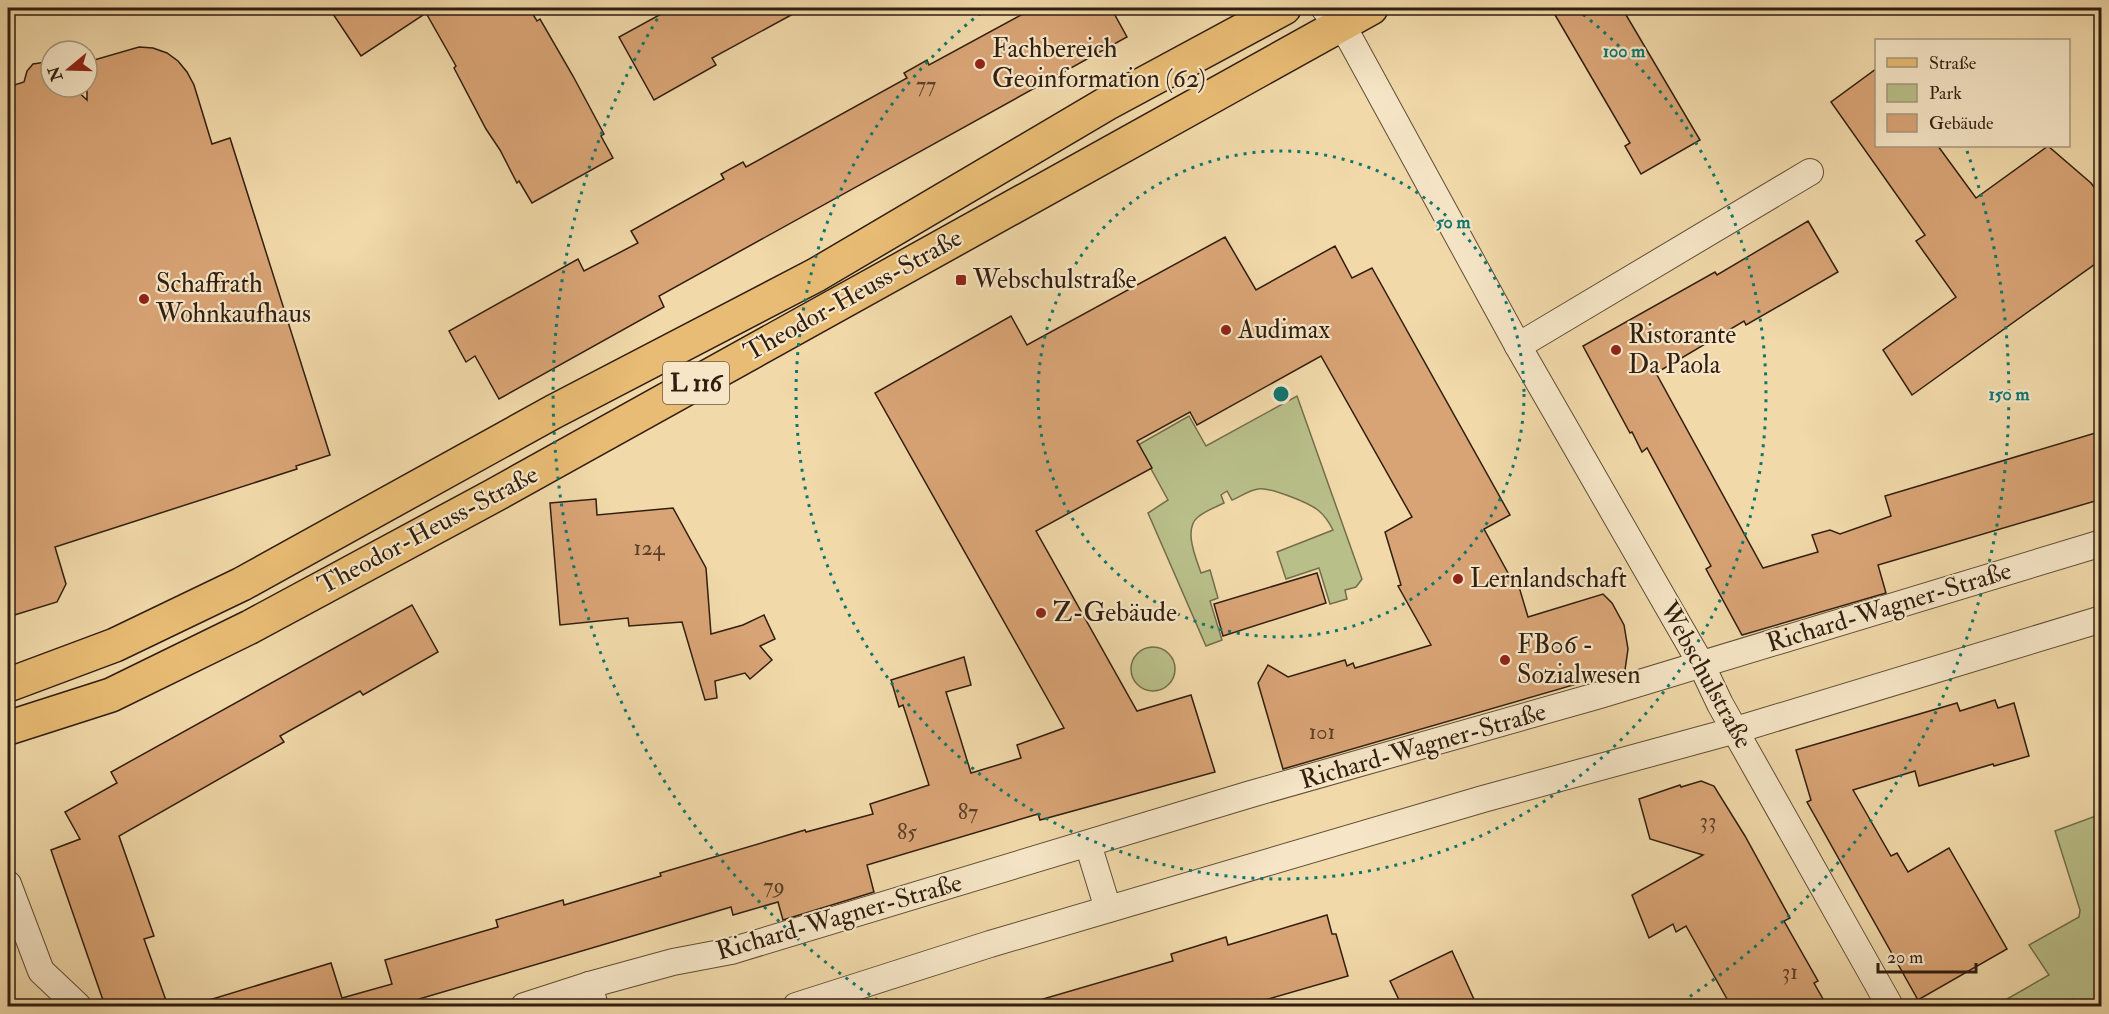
<svg xmlns="http://www.w3.org/2000/svg" width="2109" height="1014" viewBox="0 0 2109 1014" font-family="'IM FELL Double Pica',serif">
	<style>
		.green { fill: #b9bf89; stroke: #746e4c; stroke-width: 1.5 }
		.building { fill: #d9a475; stroke: #301e10; stroke-width: 1.5 }
		.lines { fill: none; stroke-linecap: round; stroke-linejoin: round }
		.minor-casing { stroke: #604d36; stroke-width: 28 }
		.primary-casing { stroke: #301e10; stroke-width: 36 }
		.minor { stroke: #f6e6c7; stroke-width: 26 }
		.primary { stroke: #e8bc74; stroke-width: 33 }
		.ring { fill: none; stroke: #0f766e; stroke-width: 3; stroke-dasharray: 3 6 }
		.poi-dot { fill: #8f2418; stroke: #f6e6c7; stroke-width: 2 }
		.labels { text-anchor: middle; dominant-baseline: central; stroke-width: 4.5; stroke-linejoin: round; paint-order: stroke }
		.number-label { font-size: 22px; fill: #5a4029 }
		.shield { fill: #f6e6c7; stroke: #6b5a47; stroke-width: 1.5 }
		.shield-label { font-size: 24px; font-weight: bold; fill: #301e10 }
		.poi-label { font-size: 26px; fill: #301e10; stroke: #f6e6c7; text-anchor: start }
		.street-label { font-size: 26px; fill: #301e10; stroke: #f6e6c7 }
		.centre { fill: #0f766e; stroke: #f6e6c7; stroke-width: 3 }
		.ring-label { font-size: 18px; text-anchor: middle; font-weight: bold; fill: #0f766e; stroke: #f6e6c7; stroke-width: 4.5; stroke-linejoin: round; paint-order: stroke }
	</style>
	<rect width="100%" height="100%" fill="#f1d9a9"/>
	<filter id="stains"><feTurbulence type="fractalNoise" baseFrequency=".00333" numOctaves="4"/><feColorMatrix values="0 0 0 0 .2 0 0 0 0 .09 0 0 0 0 .02 0 0 0 .5 -.17"/></filter>
	<radialGradient id="worn" r=".72"><stop offset=".6" stop-color="#630" stop-opacity="0"/><stop offset="1" stop-color="#630" stop-opacity=".3"/></radialGradient>
	<g class="green">
		<path d="M 1297,396 L 1362,579 L 1356,587 L 1345,590 L 1347,599 L 1330,604 L 1319,568 L 1286,579 L 1277,552 L 1333,530 C 1330,524 1325,516 1319,511 C 1310,503 1270,487 1258,489 C 1249,490 1240,497 1232,500 L 1227,491 L 1221,495 L 1224,503 C 1216,507 1205,511 1198,517 C 1183,529 1196,558 1201,573 L 1210,570 L 1218,598 L 1210,601 L 1222,640 L 1206,646 L 1148,513 L 1168,500 L 1138,445 L 1189,416 L 1206,446 Z"/>
		<circle cx="1153" cy="669" r="22"/>
		<path d="M 2101,814 L 2101,1006 L 2078,1006 L 2073,999 L 2058,1006 L 2002,1006 L 2000,1003 L 2049,975 L 2029,945 L 2079,917 L 2080,910 L 2055,831 Z"/>
	</g>
	<g class="building">
		<path d="M 329,8 L 529,8 L 537,21 L 540,19 L 573,76 L 604,134 L 601,136 L 613,158 L 532,203 L 519,181 L 517,183 L 500,150 L 486,129 L 454,68 L 456,66 L 426,13 L 361,56 Z"/>
		<path d="M 672,8 L 804,8 L 712,58 L 716,65 L 654,100 L 619,37 Z"/>
		<path d="M 1034,8 L 1111,8 L 1127,37 L 659,296 L 664,307 L 499,399 L 475,356 L 466,362 L 449,331 L 578,259 L 584,271 L 638,243 L 631,231 L 724,179 L 721,174 L 743,162 L 746,167 L 907,78 L 904,73 L 927,60 L 929,65 Z"/>
		<path d="M 1551,8 L 1622,8 L 1700,140 L 1641,174 L 1625,146 L 1630,143 Z"/>
		<path d="M 139,47 L 153,48 L 167,53 L 178,61 L 187,72 L 194,85 L 212,144 L 230,138 L 330,455 L 296,466 L 297,469 L 55,547 L 66,584 L 57,602 L 8,617 L 8,87 L 24,82 L 27,71 L 33,64 L 46,62 L 51,67 L 51,87 L 73,87 L 87,100 L 87,62 Z"/>
		<path d="M 1876,69 L 1876,146 L 1938,146 L 1976,198 L 2048,146 L 2091,183 L 2102,198 L 2102,259 L 1912,395 L 1883,350 L 1956,297 L 1916,241 L 1925,235 L 1831,102 Z"/>
		<path d="M 1808,221 L 1838,272 L 1746,325 L 1744,321 L 1656,373 L 1763,568 L 1818,552 L 1812,535 L 1830,530 L 1840,534 L 1891,516 L 1885,496 L 2102,431 L 2102,499 L 1878,565 L 1886,593 L 1742,635 L 1706,569 L 1711,566 L 1647,448 L 1642,452 L 1632,432 L 1630,433 L 1583,346 L 1715,272 L 1717,275 Z"/>
		<path d="M 1225,237 L 1256,290 L 1335,246 L 1352,278 L 1372,268 L 1510,515 L 1484,529 L 1513,582 L 1517,580 L 1528,617 L 1603,594 L 1612,603 L 1624,625 L 1628,649 L 1625,670 L 1283,769 L 1258,683 L 1268,665 L 1288,677 L 1345,660 L 1347,666 L 1353,663 L 1355,668 L 1431,645 L 1398,586 L 1401,585 L 1385,532 L 1412,517 L 1321,356 L 1197,425 L 1190,412 L 1137,441 L 1152,468 L 1036,531 L 1137,711 L 1191,695 L 1215,772 L 1040,820 L 1038,814 L 867,865 L 874,892 L 783,920 L 778,902 L 733,915 L 731,907 L 419,999 L 421,1006 L 210,1006 L 209,1000 L 331,963 L 342,998 L 392,984 L 385,960 L 498,927 L 496,920 L 563,900 L 564,905 L 661,876 L 660,873 L 805,830 L 806,832 L 873,814 L 870,804 L 929,785 L 903,705 L 899,707 L 891,680 L 964,657 L 971,685 L 946,692 L 971,773 L 1021,758 L 1017,745 L 1064,728 L 875,393 L 1011,316 L 1027,345 Z"/>
		<path d="M 596,499 L 597,515 L 673,508 L 706,568 L 711,634 L 743,625 L 764,615 L 775,639 L 760,646 L 772,660 L 750,679 L 745,673 L 715,681 L 717,698 L 705,700 L 682,622 L 629,626 L 628,618 L 560,625 L 550,503 Z"/>
		<path d="M 1317,573 L 1326,603 L 1223,636 L 1214,604 Z"/>
		<path d="M 412,605 L 438,652 L 363,695 L 360,691 L 280,736 L 284,742 L 119,836 L 154,936 L 144,939 L 168,1006 L 105,1006 L 51,850 L 80,839 L 65,812 L 117,783 L 111,772 Z"/>
		<path d="M 1995,700 L 1998,708 L 2014,703 L 2029,756 L 1994,766 L 1993,764 L 1919,786 L 1915,771 L 1853,790 L 1891,856 L 1897,853 L 1908,872 L 1949,848 L 2007,949 L 1918,1000 L 1807,802 L 1811,800 L 1796,750 L 1957,703 L 1960,711 Z"/>
		<path d="M 1701,781 L 1714,786 L 1745,836 L 1790,918 L 1784,921 L 1818,981 L 1814,983 L 1827,1006 L 1731,1006 L 1686,926 L 1676,932 L 1673,924 L 1649,938 L 1632,895 L 1703,855 L 1650,839 L 1639,799 L 1680,785 L 1681,787 Z"/>
		<path d="M 1327,915 L 1332,934 L 1336,934 L 1348,976 L 1244,1006 L 1044,1006 L 1043,999 L 1173,961 L 1171,954 L 1226,937 L 1228,945 Z"/>
		<path d="M 1452,951 L 1477,1006 L 1402,1006 L 1390,981 Z"/>
	</g>
	<g class="lines">
		<defs>
			<g id="minor">
				<path d="M 1324,8 L 1338,26 L 1350,39 L 1518,346 L 1701,664 L 1720,704 L 1890,1006"/>
				<path d="M 1518,346 L 1810,172"/>
				<path d="M 1088,844 L 1108,909"/>
				<path d="M 8,884 L 41,971 L 78,1006"/>
				<path d="M 589,985 L 595,1006"/>
				<path d="M 524,1006 L 589,985 L 673,962 L 731,951 L 1251,794 L 1600,695 L 2102,543"/>
				<path d="M 796,1006 L 990,944 L 1483,799 L 1736,730 L 2102,619"/>
			</g>
			<g id="primary">
				<path d="M 8,685 L 115,645 L 242,584 L 553,412 L 816,275 L 1106,104 L 1284,8"/>
				<path d="M 8,728 L 111,695 L 250,627 L 493,496 L 1371,8"/>
			</g>
		</defs>
		<use href="#minor" class="minor-casing"/>
		<use href="#primary" class="primary-casing"/>
		<use href="#minor" class="minor"/>
		<use href="#primary" class="primary"/>
	</g>
	<g class="ring">
		<circle cx="1281" cy="394" r="243"/>
		<path d="M1576 9A485 485 0 1 1 986 9"/>
		<path d="M885 1005A728 728 0 0 1 664 8M1967 151A728 728 0 0 1 1677 1005"/>
	</g>
	<g class="poi-dot">
		<circle cx="980" cy="64" r="6"/>
		<rect x="955" y="274" width="12" height="12" rx="3"/>
		<circle cx="144" cy="299" r="6"/>
		<circle cx="1226" cy="330" r="6"/>
		<circle cx="1616" cy="350" r="6"/>
		<circle cx="1458" cy="579" r="6"/>
		<circle cx="1041" cy="613" r="6"/>
		<circle cx="1505" cy="660" r="6"/>
	</g>
	<g class="labels">
		<g class="number-label">
			<text x="926" y="85">77</text>
			<text x="649" y="548">124</text>
			<text x="1322" y="732">101</text>
			<text x="968" y="812">87</text>
			<text x="1708" y="821">33</text>
			<text x="907" y="832">85</text>
			<text x="774" y="886">79</text>
			<text x="1790" y="972">31</text>
		</g>
		<rect class="shield" x="663" y="362" width="66" height="42" rx="4.5"/>
		<g class="shield-label">
			<text x="696" y="383">L 116</text>
		</g>
		<g class="poi-label">
			<text x="992" y="49">Fachbereich<tspan x="992" dy="30">Geoinformation (62)</tspan></text>
			<text x="973" y="280">Webschulstraße</text>
			<text x="156" y="284">Schaffrath<tspan x="156" dy="30">Wohnkaufhaus</tspan></text>
			<text x="1238" y="330">Audimax</text>
			<text x="1628" y="335">Ristorante<tspan x="1628" dy="30">Da Paola</tspan></text>
			<text x="1470" y="579">Lernlandschaft</text>
			<text x="1053" y="613">Z-Gebäude</text>
			<text x="1517" y="645">FB06 -<tspan x="1517" dy="30">Sozialwesen</tspan></text>
		</g>
		<g class="street-label">
			<text transform="translate(853 295) rotate(-29)">Theodor-Heuss-Straße</text>
			<text transform="translate(428 530) rotate(-28)">Theodor-Heuss-Straße</text>
			<text transform="translate(1889 607) rotate(-17)">Richard-Wagner-Straße</text>
			<text transform="translate(1706 675) rotate(61)">Webschulstraße</text>
			<text transform="translate(1423 746) rotate(-16)">Richard-Wagner-Straße</text>
			<text transform="translate(839 917) rotate(-16)">Richard-Wagner-Straße</text>
		</g>
	</g>
	<circle cx="1281" cy="394" r="9" class="centre"/>
	<g class="ring-label">
		<text x="1624" y="57">100 m</text>
		<text x="1453" y="228">50 m</text>
		<text x="2009" y="400">150 m</text>
	</g>
	<rect width="2109" height="1014" fill="none" stroke="#f1d9a9" stroke-width="30"/>
	<rect x="9" y="9" width="2091" height="996" fill="none" stroke="#301e10" stroke-width="3"/>
	<rect x="15" y="15" width="2079" height="984" fill="none" stroke="#301e10" stroke-width="1.5"/>
	<rect x="1875" y="39" width="195" height="108" fill="#f6e6c7" stroke="#a7967e" stroke-width="1.5"/>
	<rect x="1887" y="58" width="30" height="9" fill="#e8bc74" stroke="#a7967e" stroke-width="1.5"/>
	<text x="1929" y="69" font-size="18" fill="#301e10">Straße</text>
	<rect x="1887" y="84" width="30" height="18" fill="#b9bf89" stroke="#a7967e" stroke-width="1.5"/>
	<text x="1929" y="99" font-size="18" fill="#301e10">Park</text>
	<rect x="1887" y="114" width="30" height="18" fill="#d9a475" stroke="#a7967e" stroke-width="1.5"/>
	<text x="1929" y="129" font-size="18" fill="#301e10">Gebäude</text>
	<g transform="translate(69 69) rotate(251)"><circle r="28" fill="#f6e6c7" stroke="#a7967e" stroke-width="1.5"/>
	<path d="M0-4.5L10 22L0 15L-10 22Z" fill="#8f2418"/>
	<text y="-9" font-size="16" font-weight="bold" text-anchor="middle" fill="#301e10">N</text>
	</g>
	<path d="M1878 963v9h98v-9" fill="none" stroke="#301e10" stroke-width="3"/>
	<text x="1887" y="963" font-size="18" fill="#301e10" stroke="#f6e6c7" stroke-width="4.5" paint-order="stroke">20 m</text>
	<rect width="100%" height="100%" filter="url(#stains)"/>
	<rect width="100%" height="100%" fill="url(#worn)"/>
</svg>
